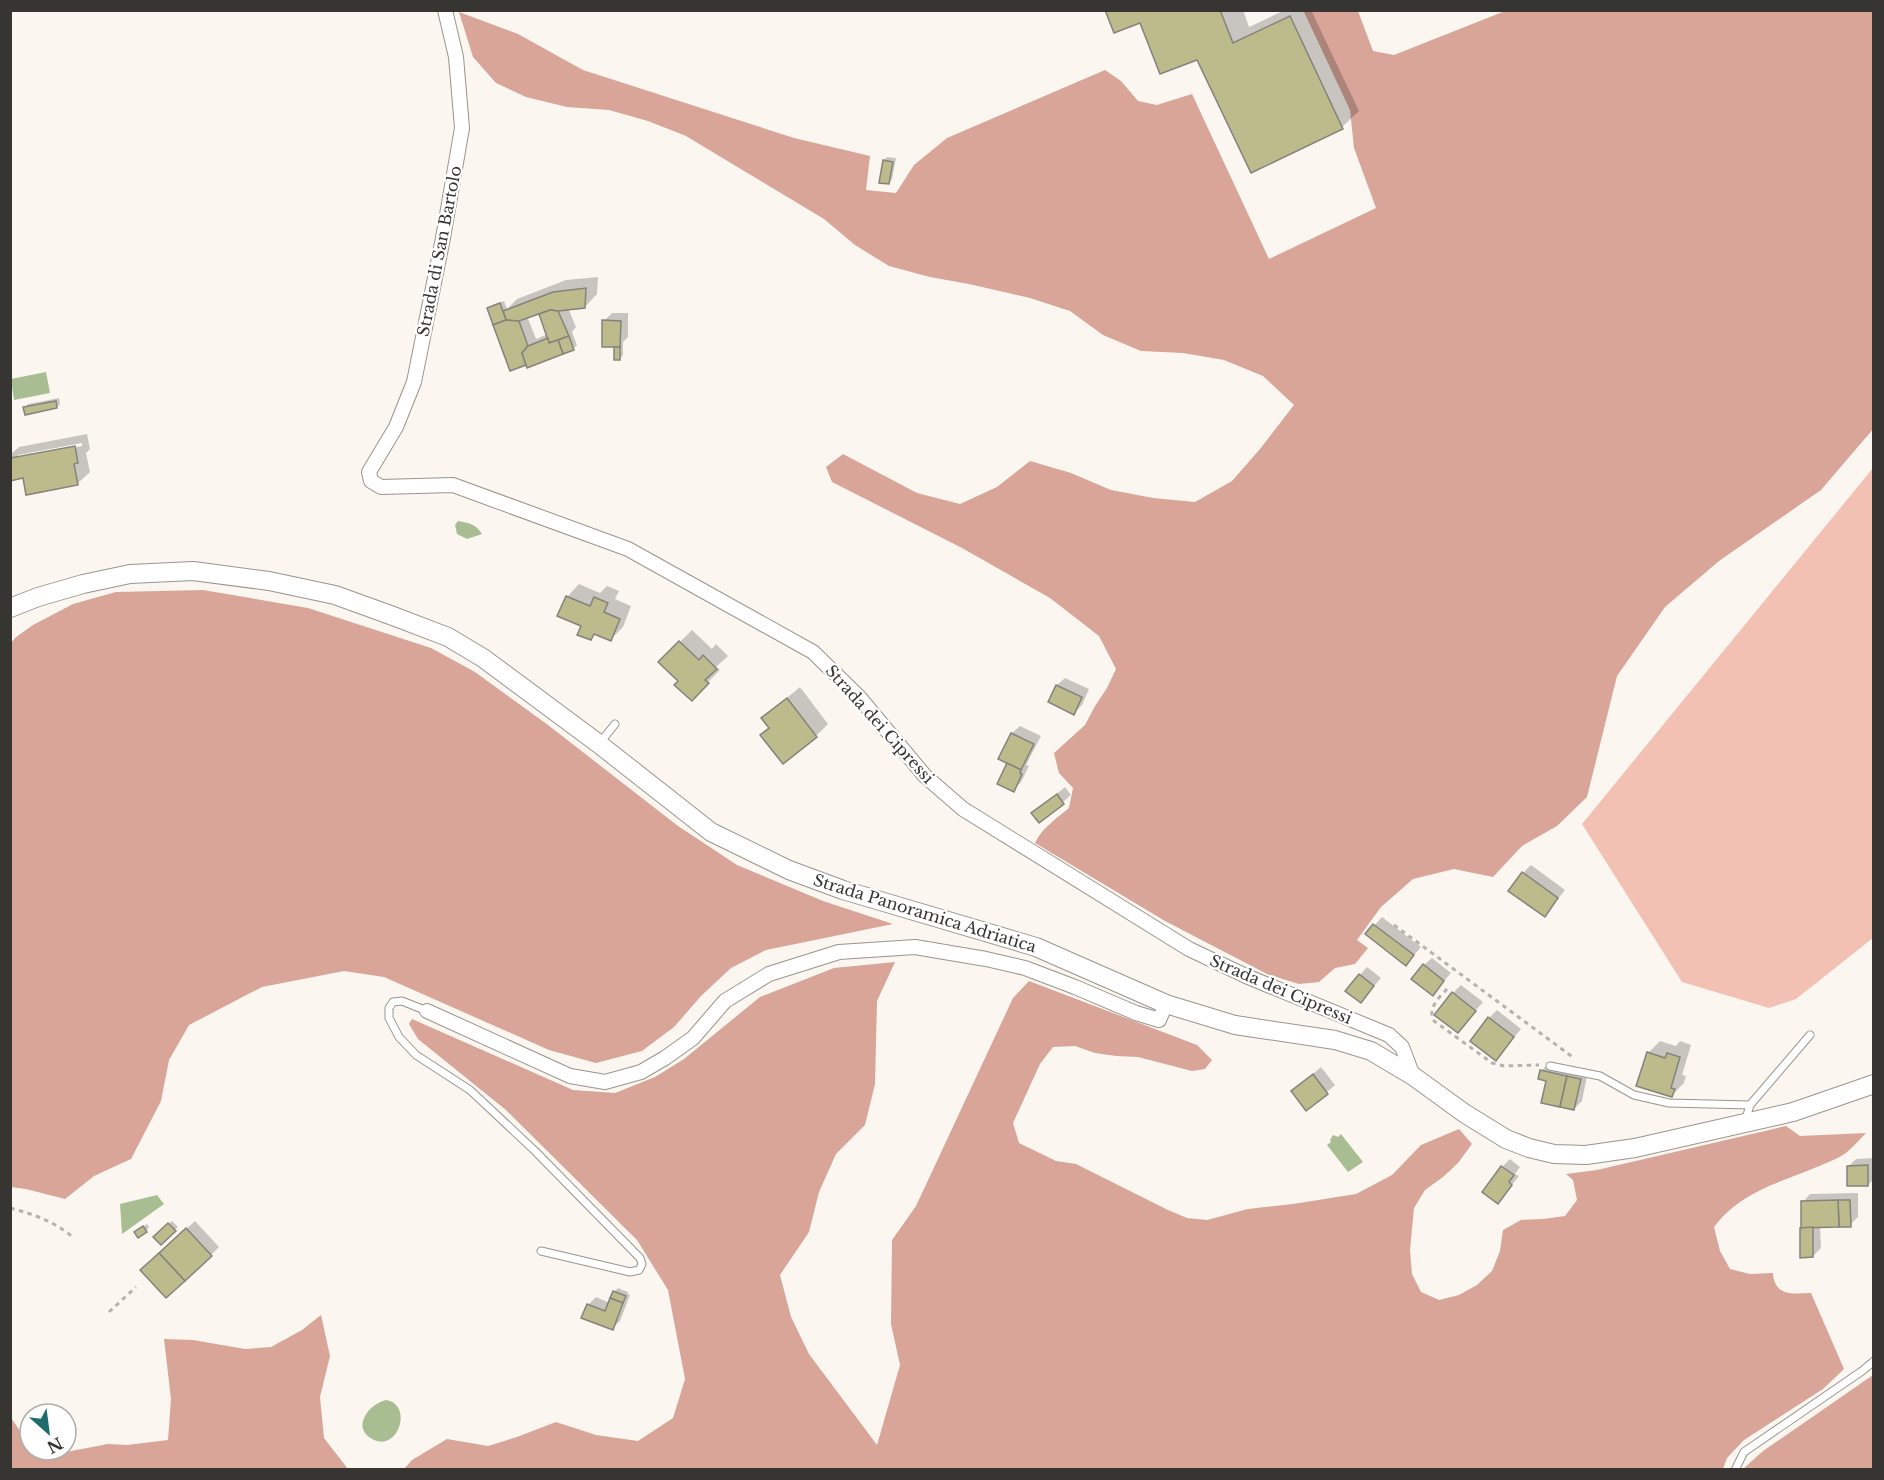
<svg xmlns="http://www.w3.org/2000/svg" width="1884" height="1480" viewBox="0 0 1884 1480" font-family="'Libre Baskerville',serif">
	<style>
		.green { fill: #f3c1b3 }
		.forest { fill: #d8a598 }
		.water { fill: #a9bd92 }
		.shadow { fill: #0003; fill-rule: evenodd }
		.building { fill: #bdba8b; stroke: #84837c; stroke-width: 1.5 }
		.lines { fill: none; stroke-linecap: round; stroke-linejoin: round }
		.lane-casing { stroke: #99958e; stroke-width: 9 }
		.street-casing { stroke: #99958e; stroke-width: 16 }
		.secondary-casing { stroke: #99958e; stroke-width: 20 }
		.path { stroke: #b6b3ae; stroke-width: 3; stroke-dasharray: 4.5 4.5; stroke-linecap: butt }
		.lane { stroke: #fff; stroke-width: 7 }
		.street { stroke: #fff; stroke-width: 14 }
		.secondary { stroke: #fff; stroke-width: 18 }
		.labels { text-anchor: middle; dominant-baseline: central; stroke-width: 4.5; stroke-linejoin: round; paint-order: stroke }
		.street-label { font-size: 16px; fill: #363532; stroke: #fff }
	</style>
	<rect width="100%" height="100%" fill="#fbf7f0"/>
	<path class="green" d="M 1873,468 L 1873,938 L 1796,999 L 1769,1008 L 1682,982 L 1582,824 Z"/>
	<g class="forest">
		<path d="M 1302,11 L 1358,11 L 1373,51 L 1394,55 L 1505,11 L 1873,11 L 1874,428 L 1821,490 L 1719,561 L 1665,607 L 1617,676 L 1587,797 L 1557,826 L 1522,846 L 1493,877 L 1454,869 L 1413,879 L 1381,907 L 1357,940 L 1368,948 L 1355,964 L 1335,968 L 1319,982 L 1299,984 L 1267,974 L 1165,921 L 1035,843 C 1042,828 1057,818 1069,808 L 1073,788 L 1059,773 L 1054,753 L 1085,725 L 1095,706 L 1107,688 L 1116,669 L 1099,636 L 1050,598 L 962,548 L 832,482 L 826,467 L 843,454 L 917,493 L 960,504 L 997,487 L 1030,461 L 1071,473 L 1111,490 L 1153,498 L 1195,502 L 1232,481 L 1260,449 L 1294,405 L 1263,376 L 1224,360 L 1183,353 L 1141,351 L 1103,335 L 1070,311 L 1030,298 L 969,284 L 930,277 L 889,266 L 855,245 L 824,219 L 686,136 L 648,121 L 609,110 L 567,107 L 526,97 L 496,83 L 473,57 L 459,12 L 518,34 L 583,70 L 794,138 L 870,156 L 866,190 L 896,193 L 914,165 L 947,138 L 1105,70 L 1121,81 L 1138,101 L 1157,105 L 1192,94 L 1269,259 L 1376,208 L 1354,148 L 1350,110 L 1304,12 Z"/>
		<path d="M 203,590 L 308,608 L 431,648 L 475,672 L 548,725 L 678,826 L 737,865 L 823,901 L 893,924 L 766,950 L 731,968 L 701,996 L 674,1027 L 642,1051 L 596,1063 L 549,1050 L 384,977 L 344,971 L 262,987 L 189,1025 L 169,1060 L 161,1101 L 131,1159 L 94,1176 L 65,1199 L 26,1189 L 11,1187 L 11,643 L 16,637 L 33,625 L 73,604 L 116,592 Z"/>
		<path d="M 895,962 L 877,1001 L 875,1084 L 865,1125 L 836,1154 L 819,1192 L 809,1232 L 780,1275 L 791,1317 L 809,1354 L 877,1445 L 900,1365 L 891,1324 L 892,1240 L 916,1206 L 1013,998 L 1029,981 L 1197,1045 L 1212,1060 L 1205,1069 L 1192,1071 L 1138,1057 L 1116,1056 L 1095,1053 L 1075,1046 L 1053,1047 L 1040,1064 L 1013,1123 L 1019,1143 L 1056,1161 L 1076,1164 L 1168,1210 L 1187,1218 L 1207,1220 L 1248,1209 L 1293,1204 L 1356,1194 L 1392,1175 L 1421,1145 L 1459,1129 L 1472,1144 L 1458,1163 L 1443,1177 L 1425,1190 L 1414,1208 L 1410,1250 L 1412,1274 L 1421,1292 L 1439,1300 L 1459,1295 L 1477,1285 L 1492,1271 L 1500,1251 L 1503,1230 L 1521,1220 L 1543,1219 L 1565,1216 L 1577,1200 L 1573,1180 L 1566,1174 L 1597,1170 L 1786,1126 L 1800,1136 L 1866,1133 C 1859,1140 1853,1147 1846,1153 C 1836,1160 1823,1164 1812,1169 C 1775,1184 1740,1193 1714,1227 L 1720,1251 L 1730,1269 L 1750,1274 L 1773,1273 C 1774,1296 1793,1294 1811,1293 L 1844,1369 L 1823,1389 L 1744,1440 L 1727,1458 L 1723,1469 L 404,1469 L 412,1460 L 447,1439 L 488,1446 L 517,1437 L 556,1422 L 596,1435 L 638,1441 L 673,1418 L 685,1379 L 668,1290 L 637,1240 L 506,1110 L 418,1039 L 409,1024 L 412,1019 L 573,1090 L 615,1093 L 655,1077 L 684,1059 L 760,997 L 834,968 Z"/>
		<path d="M 321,1315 L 330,1356 L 320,1397 L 324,1438 L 348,1469 L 11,1469 L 11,1418 L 25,1438 L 30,1439 L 30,1450 L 61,1450 L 66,1452 L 108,1444 L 127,1445 L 168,1440 L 171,1399 L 164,1339 L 193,1340 L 245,1349 L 271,1347 L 302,1330 Z"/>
		<path d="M 1873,1375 L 1873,1469 L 1743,1469 L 1763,1451 Z"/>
	</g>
	<g class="water">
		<path d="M 46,372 L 50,393 L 14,400 L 11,379 Z"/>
		<path d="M 458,521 C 469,523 476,524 482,534 L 467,539 L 457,534 L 455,525 Z"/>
		<path d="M 1341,1134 L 1363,1162 L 1348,1172 L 1327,1145 L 1331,1142 L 1330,1140 L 1333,1135 L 1338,1137 Z"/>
		<path d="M 157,1195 L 164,1204 L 122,1234 L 120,1204 Z"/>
		<path d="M 386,1400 C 413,1404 399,1451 374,1440 C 350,1429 368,1404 386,1400 Z"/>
	</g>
	<g class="shadow">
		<path d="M 1107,10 L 1243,10 L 1249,27 L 1285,10 L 1311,10 L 1359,111 L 1342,127 L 1251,171 L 1198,58 L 1141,21 Z"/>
		<path d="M 887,157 L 896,158 L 892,179 L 889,183 L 884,160 Z"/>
		<path d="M 598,277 L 597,294 L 585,307 L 568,308 L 576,327 L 572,332 L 577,345 L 573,349 L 528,366 L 489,309 L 492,305 L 504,301 L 507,309 L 517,299 L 566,280 ZM 545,310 L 540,314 L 548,334 L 536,339 L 527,316 Z"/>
		<path d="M 612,313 L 628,313 L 628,337 L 623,342 L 623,355 L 620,359 L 604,321 Z"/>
		<path d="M 59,398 L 60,404 L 57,407 L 25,408 L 28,404 Z"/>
		<path d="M 87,434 L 90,449 L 86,453 L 90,472 L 77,484 L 24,476 L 10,479 L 10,455 L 19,447 ZM 82,443 L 82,446 L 18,458 L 18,455 Z"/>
		<path d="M 579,584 L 600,593 L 607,586 L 619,591 L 615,599 L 631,606 L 623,627 L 611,639 L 596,633 L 590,639 L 582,625 L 567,597 Z"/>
		<path d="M 692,630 L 712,649 L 716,644 L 728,656 L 716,667 L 720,670 L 691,699 L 680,681 L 660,662 Z"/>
		<path d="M 1065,678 L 1089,689 L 1082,705 L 1074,713 L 1050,702 L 1057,685 Z"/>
		<path d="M 800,687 L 828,724 L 816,736 L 770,727 L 763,718 Z"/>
		<path d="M 1020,726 L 1041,736 L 1026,765 L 1029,766 L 1021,782 L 1013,790 L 1009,762 L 1012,733 Z"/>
		<path d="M 1065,787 L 1071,795 L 1063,802 L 1033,813 Z"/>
		<path d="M 1531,865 L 1565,890 L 1545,915 L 1523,873 Z"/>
		<path d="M 1382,917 L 1421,947 L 1406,964 L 1367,934 Z"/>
		<path d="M 1432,958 L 1451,973 L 1433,994 L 1424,965 Z"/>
		<path d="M 1367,967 L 1381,978 L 1361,1001 L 1360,975 Z"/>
		<path d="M 1461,985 L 1483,1002 L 1458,1031 L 1453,993 Z"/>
		<path d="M 1497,1010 L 1521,1029 L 1503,1051 L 1489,1018 Z"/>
		<path d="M 1660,1041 L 1676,1046 L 1680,1041 L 1691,1045 L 1682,1075 L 1686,1076 L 1684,1083 L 1671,1096 L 1648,1053 Z"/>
		<path d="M 1549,1063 L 1588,1071 L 1582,1101 L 1574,1109 L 1541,1071 Z"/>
		<path d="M 1321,1067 L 1335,1085 L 1307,1109 L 1293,1091 Z"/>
		<path d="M 1874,1158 L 1874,1179 L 1868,1185 L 1848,1167 L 1856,1159 Z"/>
		<path d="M 1510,1159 L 1520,1167 L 1515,1174 L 1519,1176 L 1505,1194 L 1502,1167 Z"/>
		<path d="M 1858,1193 L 1858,1217 L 1850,1225 L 1820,1226 L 1821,1248 L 1813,1256 L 1803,1202 L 1810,1194 Z"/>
		<path d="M 172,1221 L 178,1227 L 161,1243 L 155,1237 Z"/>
		<path d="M 195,1221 L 219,1247 L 211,1255 L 142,1270 Z"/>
		<path d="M 147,1224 L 149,1227 L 146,1231 L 140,1229 Z"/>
		<path d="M 618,1288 L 628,1292 L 628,1294 L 630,1295 L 620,1321 L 612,1328 L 588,1305 L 596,1297 L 610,1303 L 614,1292 Z"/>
	</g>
	<g class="building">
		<path d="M 1105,10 L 1220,10 L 1233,43 L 1290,16 L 1343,129 L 1251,173 L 1197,60 L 1160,74 L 1140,23 L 1114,33 Z"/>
		<path d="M 883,160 L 893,162 L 889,184 L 879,183 Z"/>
		<path d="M 586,288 L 585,308 L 558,311 L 550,310 L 519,321 L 506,320 L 503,311 L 553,292 Z"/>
		<path d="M 500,303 L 506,320 L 493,325 L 487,308 Z"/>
		<path d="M 550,310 L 558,311 L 569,336 L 549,343 L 539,314 Z"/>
		<path d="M 506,320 L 519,321 L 528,346 L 522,353 L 526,365 L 510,371 L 493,325 Z"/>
		<path d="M 602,320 L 621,321 L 620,347 L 602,347 Z"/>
		<path d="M 569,336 L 574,350 L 563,354 L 558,340 Z"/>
		<path d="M 548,338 L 549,343 L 558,340 L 563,354 L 527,368 L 522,353 L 528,346 Z"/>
		<rect x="614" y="347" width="6" height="13"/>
		<path d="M 56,401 L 57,408 L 25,415 L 23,407 Z"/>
		<path d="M 75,446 L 78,463 L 74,464 L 78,485 L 26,495 L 23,478 L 10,481 L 10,458 Z"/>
		<path d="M 566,596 L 590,606 L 594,597 L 608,603 L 604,612 L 620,619 L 611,641 L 594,634 L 591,640 L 577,635 L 581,626 L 557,616 Z"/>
		<path d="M 679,641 L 699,660 L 703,655 L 717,669 L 705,680 L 709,683 L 692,701 L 674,685 L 678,681 L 658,662 Z"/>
		<path d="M 1056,685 L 1082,697 L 1074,715 L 1048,702 Z"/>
		<path d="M 787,698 L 817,737 L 783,764 L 760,735 L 769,728 L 761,718 Z"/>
		<path d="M 1011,733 L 1034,744 L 1021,770 L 998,759 Z"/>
		<path d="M 1007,763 L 1021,770 L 1020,773 L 1022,774 L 1014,792 L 997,784 Z"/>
		<path d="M 1057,794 L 1064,804 L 1039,823 L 1031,813 Z"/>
		<path d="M 1522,872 L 1558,898 L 1545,917 L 1508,891 Z"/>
		<path d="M 1373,924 L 1414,955 L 1406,966 L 1365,934 Z"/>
		<path d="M 1423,964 L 1444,981 L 1433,996 L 1411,979 Z"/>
		<path d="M 1359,974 L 1374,986 L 1361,1003 L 1345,991 Z"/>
		<path d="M 1452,992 L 1476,1011 L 1458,1033 L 1434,1015 Z"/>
		<path d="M 1488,1017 L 1514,1037 L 1496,1061 L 1470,1041 Z"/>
		<path d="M 1647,1052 L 1665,1058 L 1667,1053 L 1680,1057 L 1671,1088 L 1675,1089 L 1672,1097 L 1636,1086 Z"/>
		<path d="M 1540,1070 L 1567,1076 L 1560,1107 L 1541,1103 L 1546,1081 L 1538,1079 Z"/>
		<path d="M 1313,1074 L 1328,1094 L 1306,1111 L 1291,1091 Z"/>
		<path d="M 1567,1076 L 1581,1079 L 1574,1110 L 1560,1107 Z"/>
		<path d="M 1868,1165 L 1868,1186 L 1847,1186 L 1847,1166 Z"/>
		<path d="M 1501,1166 L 1514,1175 L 1509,1182 L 1512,1185 L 1498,1204 L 1482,1192 Z"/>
		<path d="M 1838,1200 L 1850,1200 L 1851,1227 L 1839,1227 Z"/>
		<path d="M 1838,1200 L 1839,1227 L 1801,1228 L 1801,1201 Z"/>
		<path d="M 168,1223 L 176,1231 L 161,1245 L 153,1237 Z"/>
		<path d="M 143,1226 L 147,1232 L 138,1238 L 134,1232 Z"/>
		<path d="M 1813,1227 L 1813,1257 L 1800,1258 L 1800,1228 Z"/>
		<path d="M 186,1228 L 212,1256 L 185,1281 L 159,1253 Z"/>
		<path d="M 159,1253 L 185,1281 L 166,1298 L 140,1270 Z"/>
		<path d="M 613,1291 L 626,1296 L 623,1303 L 610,1298 Z"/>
		<path d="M 610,1298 L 623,1303 L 613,1330 L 581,1318 L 587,1304 L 605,1311 Z"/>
	</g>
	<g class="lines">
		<defs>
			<g id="lane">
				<path d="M 599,744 L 615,724"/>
				<path d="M 427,1011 L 402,1001 L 393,1002 L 389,1008 L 389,1018 L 399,1037 L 416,1055 L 470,1090 L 535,1151 L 640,1258 L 642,1264 L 639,1270 L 630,1272 L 541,1251"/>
				<path d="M 1550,1066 L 1600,1076 L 1634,1095 L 1669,1103 L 1750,1105"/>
				<path d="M 1745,1122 L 1750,1105 L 1810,1035"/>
				<path d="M 1735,1470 L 1744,1452 L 1862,1371 L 1874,1361"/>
			</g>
			<g id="street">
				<path d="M 445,10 L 456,57 L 462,128 L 443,238 L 414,382 L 396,427 L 369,472 L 371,481 L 381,487 L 453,485 L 628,549 L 813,652 L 859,697 L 925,776 L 963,809 L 1189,949 L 1246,976 L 1389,1035 L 1402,1047 L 1413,1076"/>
				<path d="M 427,1011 L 570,1076 L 605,1082 L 641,1072 L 665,1058 L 693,1038 L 725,1001 L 769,974 L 839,952 L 915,947 L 986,959 L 1025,968 L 1075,987 L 1136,1013 L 1159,1020 L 1166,1004"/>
			</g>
			<path id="secondary" d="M 10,608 L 38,597 L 83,584 L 130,574 L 193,571 L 269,581 L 335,595 L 393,616 L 448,637 L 483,658 L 599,744 L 711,832 L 789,870 L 843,890 L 1036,947 L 1166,1004 L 1235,1025 L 1335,1040 L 1371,1051 L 1413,1076 L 1464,1113 L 1506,1139 L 1529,1148 L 1554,1154 L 1586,1155 L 1635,1148 L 1793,1112 L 1874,1084"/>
		</defs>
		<use href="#lane" class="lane-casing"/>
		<use href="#street" class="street-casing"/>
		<use href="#secondary" class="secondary-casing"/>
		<g class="path">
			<path d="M 1394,925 L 1574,1058"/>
			<path d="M 1447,989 C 1439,998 1427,1008 1434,1021 L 1492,1063 L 1504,1066 L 1539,1065"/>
			<path d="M 10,1208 C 36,1215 53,1221 74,1238"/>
			<path d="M 109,1312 L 136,1287"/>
		</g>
		<use href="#lane" class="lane"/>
		<use href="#street" class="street"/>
		<use href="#secondary" class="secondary"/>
	</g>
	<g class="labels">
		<g class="street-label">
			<text transform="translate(439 251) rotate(-79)">Strada di San Bartolo</text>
			<text transform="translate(880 724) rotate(48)">Strada dei Cipressi</text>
			<text transform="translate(925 913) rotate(17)">Strada Panoramica Adriatica</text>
			<text transform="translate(1281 989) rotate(23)">Strada dei Cipressi</text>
		</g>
	</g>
	<rect width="1884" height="1480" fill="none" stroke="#363532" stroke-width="24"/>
	<g transform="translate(48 1432) rotate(152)"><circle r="28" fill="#ffffff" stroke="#afaead" stroke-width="1.5"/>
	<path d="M0-4.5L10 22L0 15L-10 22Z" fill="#1f6c6d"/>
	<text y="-9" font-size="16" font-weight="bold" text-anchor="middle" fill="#363532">N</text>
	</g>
</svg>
